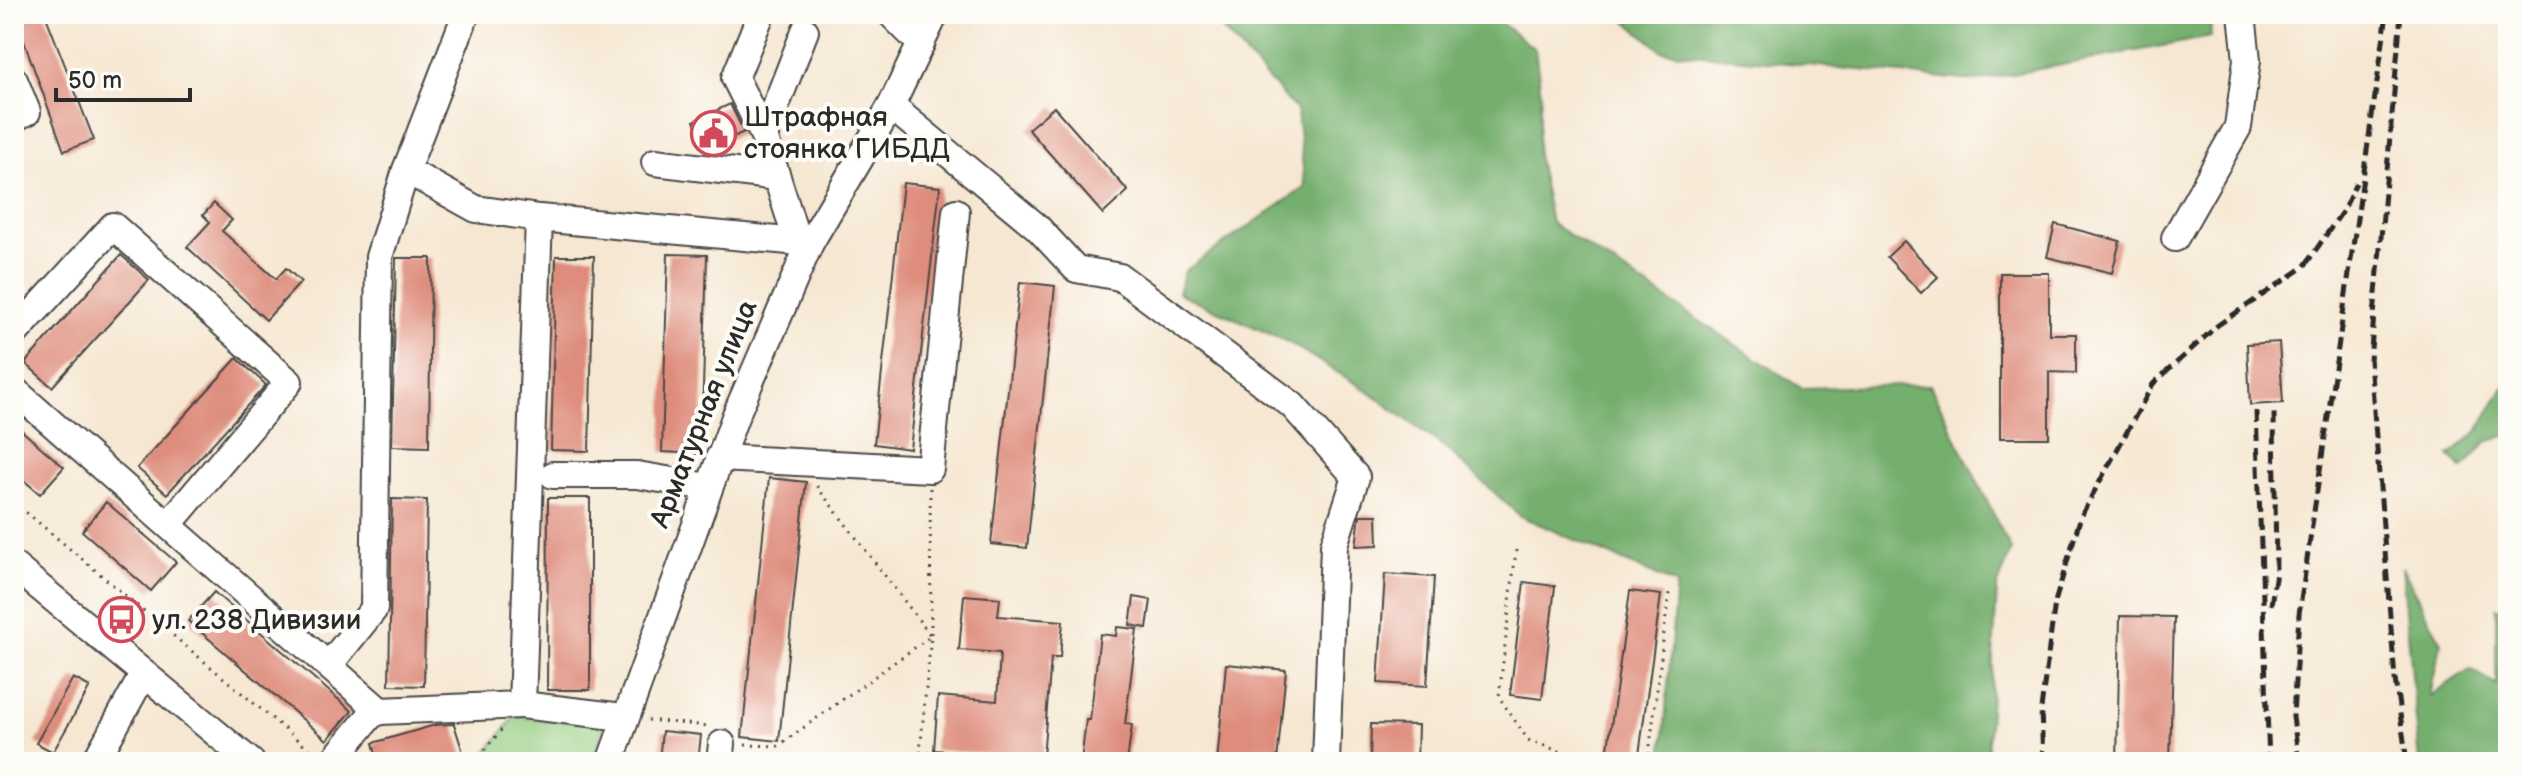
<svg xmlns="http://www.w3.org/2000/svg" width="2522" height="776" viewBox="0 0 2522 776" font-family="'Balsamiq Sans',sans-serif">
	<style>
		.green { fill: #92cb7e; stroke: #5e7b54; stroke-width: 2 }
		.forest { fill: #75af6d; stroke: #506d4c; stroke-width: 2 }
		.building { fill: #de8c7b }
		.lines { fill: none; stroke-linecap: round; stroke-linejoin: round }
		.minor-casing { stroke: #494744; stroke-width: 30 }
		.path { stroke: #494744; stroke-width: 3; stroke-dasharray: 2 6; stroke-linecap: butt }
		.minor { stroke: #fff; stroke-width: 26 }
		.rail { stroke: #2b2b2b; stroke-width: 5; stroke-dasharray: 12 6; stroke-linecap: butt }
		.labels { text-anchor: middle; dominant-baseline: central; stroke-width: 8; stroke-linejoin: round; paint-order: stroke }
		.poi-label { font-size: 28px; fill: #2b2b2b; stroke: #fdfcf7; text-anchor: start }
		.street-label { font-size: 28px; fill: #2b2b2b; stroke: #fdfcf7 }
	</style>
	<rect width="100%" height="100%" fill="#fdfcf7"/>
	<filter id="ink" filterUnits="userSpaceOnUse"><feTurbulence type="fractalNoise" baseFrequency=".0125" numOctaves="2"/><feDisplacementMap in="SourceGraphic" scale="16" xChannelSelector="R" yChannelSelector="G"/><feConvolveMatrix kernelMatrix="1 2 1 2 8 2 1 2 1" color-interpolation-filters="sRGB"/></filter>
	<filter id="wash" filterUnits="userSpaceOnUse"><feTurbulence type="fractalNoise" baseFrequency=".006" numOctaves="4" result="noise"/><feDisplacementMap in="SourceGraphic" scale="32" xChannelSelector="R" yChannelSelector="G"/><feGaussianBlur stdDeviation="1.8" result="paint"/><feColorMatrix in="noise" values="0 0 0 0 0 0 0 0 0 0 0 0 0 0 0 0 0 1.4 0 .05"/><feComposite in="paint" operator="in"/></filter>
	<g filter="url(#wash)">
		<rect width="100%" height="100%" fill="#f6e7d2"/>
		<path class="green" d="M 515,716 L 604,724 L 593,762 L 479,762 Z"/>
		<g class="forest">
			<path d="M 1190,14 L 1405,14 L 1431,21 L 1491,15 L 1535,49 L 1541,94 L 1537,154 L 1551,223 L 1801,388 L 1930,385 L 2011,550 L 1997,588 L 1987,762 L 1662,762 L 1676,584 L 1520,516 L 1447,449 L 1366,390 L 1288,342 L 1178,293 L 1185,271 L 1305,187 L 1297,111 L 1210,16 Z"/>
			<path d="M 1618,14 L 2210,14 L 2211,37 L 1975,81 L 1662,51 Z"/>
			<path d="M 2508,380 L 2508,435 L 2486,442 L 2463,469 L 2449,456 L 2478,431 Z"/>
			<path d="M 2402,567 L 2441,642 L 2430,696 L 2470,669 L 2496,684 L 2496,608 L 2508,611 L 2508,762 L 2420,762 Z"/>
		</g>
		<g id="blocks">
			<g class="building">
				<path d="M 14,14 L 45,14 L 94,140 L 64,151 Z"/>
				<path d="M 730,104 L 744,132 L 707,149 L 694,121 Z"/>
				<path d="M 1054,107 L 1128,191 L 1103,214 L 1028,129 Z"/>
				<path d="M 903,183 L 940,187 L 910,449 L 874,444 Z"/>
				<path d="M 214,203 L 232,220 L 222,231 L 276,279 L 286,268 L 301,282 L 266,320 L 187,247 L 210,222 L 203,215 Z"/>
				<path d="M 2055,224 L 2120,241 L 2112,273 L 2047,257 Z"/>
				<path d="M 1904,241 L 1938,277 L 1921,293 L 1887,257 Z"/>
				<path d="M 668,254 L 707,255 L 701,454 L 662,452 Z"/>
				<path d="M 121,255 L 149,280 L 52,387 L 25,363 Z"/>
				<path d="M 556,256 L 594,256 L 589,451 L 551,450 Z"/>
				<path d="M 396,258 L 431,258 L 429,447 L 392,446 Z"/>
				<path d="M 2000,273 L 2049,273 L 2049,334 L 2076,334 L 2076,373 L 2049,372 L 2049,438 L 2000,438 Z"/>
				<path d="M 1020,282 L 1055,286 L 1027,548 L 991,544 Z"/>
				<path d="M 2279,342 L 2283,403 L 2250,405 L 2247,344 Z"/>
				<path d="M 237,358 L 266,385 L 167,494 L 137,468 Z"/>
				<path d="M 14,424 L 64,467 L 40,494 L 14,472 Z"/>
				<path d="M 769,478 L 806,482 L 779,741 L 742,737 Z"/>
				<path d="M 548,498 L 590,498 L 590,690 L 547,690 Z"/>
				<path d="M 392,499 L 427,500 L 424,686 L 389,685 Z"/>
				<path d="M 106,502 L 176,562 L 151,591 L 82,531 Z"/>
				<path d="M 1360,515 L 1377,515 L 1378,545 L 1356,546 Z"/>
				<path d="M 1385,574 L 1434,577 L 1427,686 L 1378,683 Z"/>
				<path d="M 1524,582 L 1555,586 L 1542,699 L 1510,695 Z"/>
				<path d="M 1630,591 L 1661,595 L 1638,762 L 1606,762 Z"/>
				<path d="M 214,592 L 352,711 L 327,740 L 188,621 Z"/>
				<path d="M 964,595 L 1000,598 L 998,616 L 1063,621 L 1060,658 L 1051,658 L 1043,758 L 934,750 L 938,696 L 997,701 L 1000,653 L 959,650 Z"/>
				<path d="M 1134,597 L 1151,600 L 1147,628 L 1130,625 Z"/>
				<path d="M 2120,616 L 2174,617 L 2170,762 L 2117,762 Z"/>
				<path d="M 1117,627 L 1137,629 L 1125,724 L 1132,725 L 1127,762 L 1081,762 L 1086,720 L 1090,720 L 1100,634 L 1116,636 Z"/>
				<path d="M 1226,664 L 1286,670 L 1277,762 L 1217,762 Z"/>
				<path d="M 73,678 L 90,687 L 53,752 L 36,743 Z"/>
				<path d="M 454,724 L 466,762 L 378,762 L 373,743 L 435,725 Z"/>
				<path d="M 1371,724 L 1418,725 L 1417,762 L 1370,762 Z"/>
				<path d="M 662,731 L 701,735 L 698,762 L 659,762 Z"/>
			</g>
		</g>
	</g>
	<g filter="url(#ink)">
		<use href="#blocks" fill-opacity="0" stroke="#494744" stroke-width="2"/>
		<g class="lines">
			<defs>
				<g id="minor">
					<path d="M 761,14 L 735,78 L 764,136"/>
					<path d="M 891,14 L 921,44"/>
					<path d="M 805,31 L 764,136 L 793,228 L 799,236 L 810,243"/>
					<path d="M 14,80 L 27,112 L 14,118"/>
					<path d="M 891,106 L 1037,227 L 1076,269 L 1120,277 L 1292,405 L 1356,477 L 1334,545 L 1326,762"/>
					<path d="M 655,162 L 777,177"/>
					<path d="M 406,170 L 466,14"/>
					<path d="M 539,218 L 810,243"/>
					<path d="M 2175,238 L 2238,127 L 2247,60 L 2242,14"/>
					<path d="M 14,334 L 113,226 L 289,382 L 169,524"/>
					<path d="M 14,390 L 380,711"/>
					<path d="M 719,458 L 930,469 L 956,212"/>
					<path d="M 553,475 L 637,475 L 708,487"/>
					<path d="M 14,566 L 251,762"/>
					<path d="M 329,665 L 374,609 L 379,257 L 406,170 L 476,209 L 539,218 L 522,705 L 623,717"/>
					<path d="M 95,762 L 143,675"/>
					<path d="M 332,762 L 371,715 L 380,711 L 522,705"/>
					<path d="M 610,762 L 735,417 L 810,243 L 891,106 L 935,14"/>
					<path d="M 720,762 L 722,744"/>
				</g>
			</defs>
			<use href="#minor" class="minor-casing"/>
			<g class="path">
				<path d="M 930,488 L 931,636 L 920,752 L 1008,762"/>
				<path d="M 14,502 L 312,752"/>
				<path d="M 1516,550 L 1499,697 L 1528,740 L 1590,762"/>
				<path d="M 648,720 L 708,726"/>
				<path d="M 745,745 L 778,746 L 931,636 L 815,484"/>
				<path d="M 474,762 L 503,728"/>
				<path d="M 1648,762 L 1669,593"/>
			</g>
			<use href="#minor" class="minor"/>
			<g class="rail">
				<path d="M 2401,14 L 2370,360 L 2395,679 L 2407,762"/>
				<path d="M 2256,411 L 2269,762"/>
				<path d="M 2271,605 L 2276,572 L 2274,412"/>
				<path d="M 2043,762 L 2041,709 L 2055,602 L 2081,516 L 2153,384 L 2218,325 L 2304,267 L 2344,209 L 2356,183"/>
				<path d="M 2299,762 L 2293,717 L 2299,614 L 2387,14"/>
			</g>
		</g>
	</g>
	<defs>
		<symbol id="civic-ring" viewBox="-11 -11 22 22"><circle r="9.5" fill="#fdfcf7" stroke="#d1495b" stroke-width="1.5"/><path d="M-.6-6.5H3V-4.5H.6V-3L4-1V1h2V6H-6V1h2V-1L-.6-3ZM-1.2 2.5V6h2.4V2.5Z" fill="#d1495b"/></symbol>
		<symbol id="bus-ring" viewBox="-11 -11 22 22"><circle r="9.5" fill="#fdfcf7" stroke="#d1495b" stroke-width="1.5"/><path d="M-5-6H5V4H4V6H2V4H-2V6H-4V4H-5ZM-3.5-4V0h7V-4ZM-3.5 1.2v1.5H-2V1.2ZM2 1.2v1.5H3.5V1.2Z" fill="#d1495b"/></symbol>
	</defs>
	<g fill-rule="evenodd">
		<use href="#civic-ring" x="688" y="108" width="51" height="51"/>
		<use href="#bus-ring" x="96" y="594" width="51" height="51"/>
	</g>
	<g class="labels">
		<g class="poi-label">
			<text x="744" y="117">Штрафная<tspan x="744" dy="32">стоянка ГИБДД</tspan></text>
			<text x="152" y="620">ул. 238 Дивизии</text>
		</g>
		<g class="street-label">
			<text transform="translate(704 414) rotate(-68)">Арматурная улица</text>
		</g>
	</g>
	<rect width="2522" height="776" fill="none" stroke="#fdfcf7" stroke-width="48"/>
	<path d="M56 88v12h134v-12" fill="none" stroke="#2b2b2b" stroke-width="4"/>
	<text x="68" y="88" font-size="24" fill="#2b2b2b" stroke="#fdfcf7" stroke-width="6" paint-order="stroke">50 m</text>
</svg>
